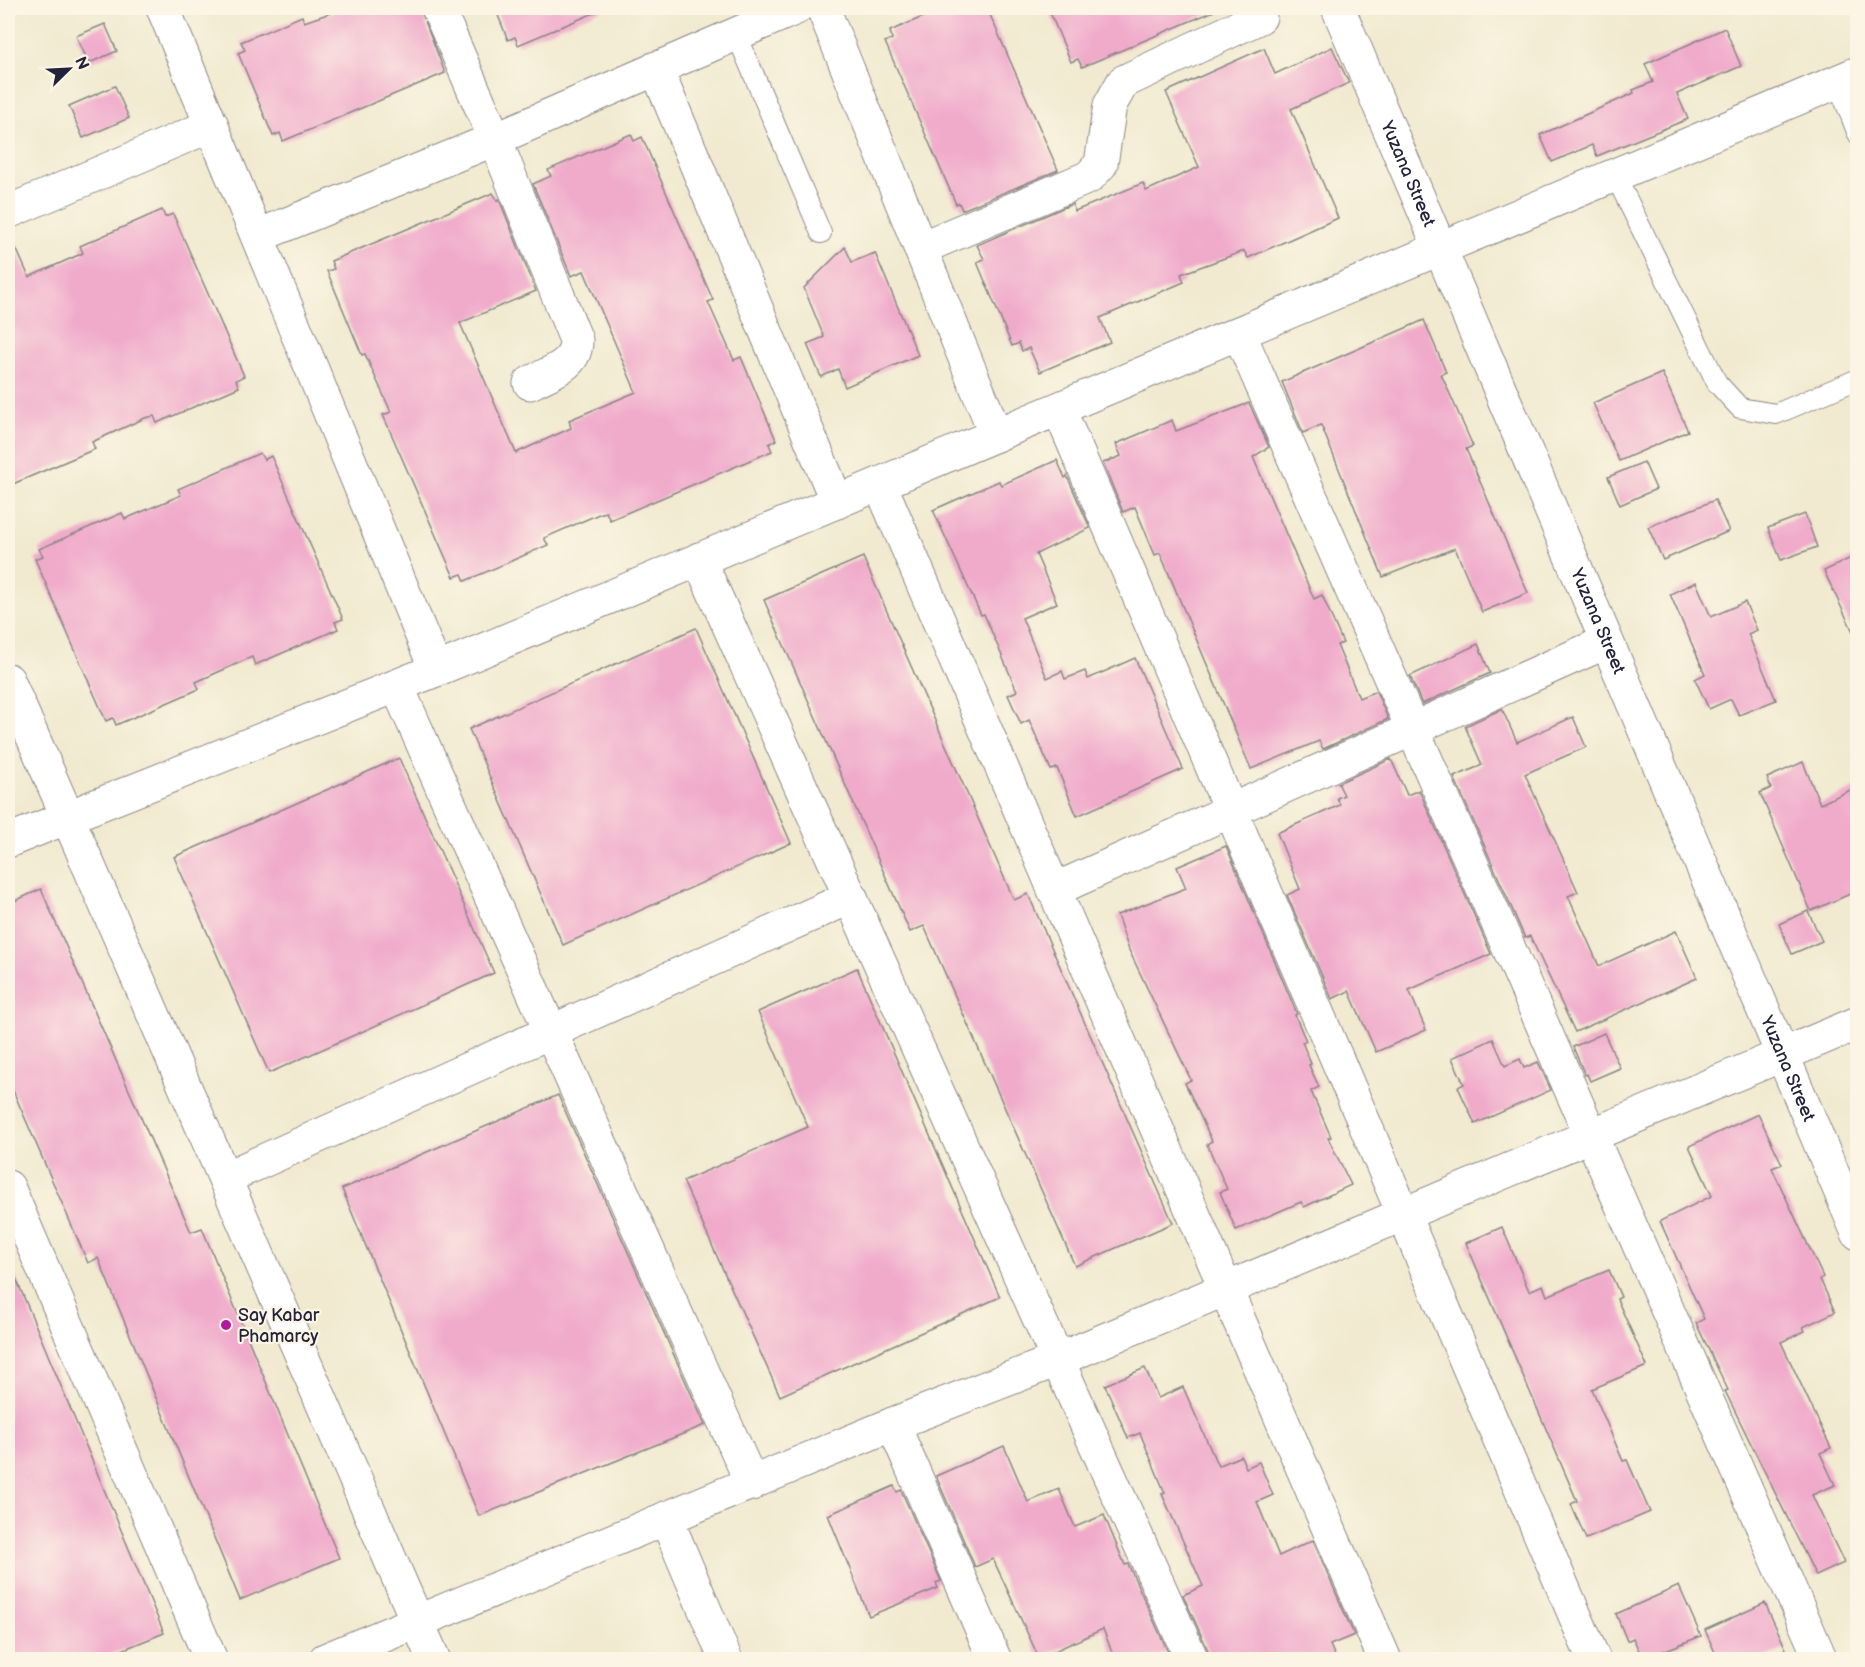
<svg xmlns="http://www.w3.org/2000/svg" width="1865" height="1667" viewBox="0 0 1865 1667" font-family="'Balsamiq Sans',sans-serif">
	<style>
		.building { fill: #f0abcb }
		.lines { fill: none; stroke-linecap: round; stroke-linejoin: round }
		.service-casing { stroke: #8a8686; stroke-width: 22 }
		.minor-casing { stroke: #8a8686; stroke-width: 35 }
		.service { stroke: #fff; stroke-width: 20 }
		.minor { stroke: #fff; stroke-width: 33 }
		.poi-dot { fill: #b5179e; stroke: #fcf5e5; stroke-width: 2 }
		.labels { text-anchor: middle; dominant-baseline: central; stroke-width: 4.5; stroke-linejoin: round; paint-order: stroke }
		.street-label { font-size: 18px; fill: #22223b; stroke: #fcf5e5 }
		.poi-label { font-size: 18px; fill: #22223b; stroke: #fcf5e5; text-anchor: start }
	</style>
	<rect width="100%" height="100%" fill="#fcf5e5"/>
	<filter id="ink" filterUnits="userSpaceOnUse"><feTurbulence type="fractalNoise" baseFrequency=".0167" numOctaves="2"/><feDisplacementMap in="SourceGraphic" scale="12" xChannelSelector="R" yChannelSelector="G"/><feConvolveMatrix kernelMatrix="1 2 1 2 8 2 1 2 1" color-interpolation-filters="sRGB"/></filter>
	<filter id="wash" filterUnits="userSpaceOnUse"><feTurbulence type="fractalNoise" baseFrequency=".008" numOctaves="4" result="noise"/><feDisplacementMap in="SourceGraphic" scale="24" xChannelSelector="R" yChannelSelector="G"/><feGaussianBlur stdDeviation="1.35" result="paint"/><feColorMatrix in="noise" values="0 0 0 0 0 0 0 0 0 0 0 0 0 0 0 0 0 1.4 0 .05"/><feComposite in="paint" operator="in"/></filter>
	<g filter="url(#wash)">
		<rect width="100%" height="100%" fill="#f1ead0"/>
		<g id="blocks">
			<g class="building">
				<path d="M 345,8 L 420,8 L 445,73 L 283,141 L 280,133 L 273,136 L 238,53 L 245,50 L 241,42 L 302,16 L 304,22 Z"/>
				<path d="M 495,8 L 606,8 L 518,45 L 515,37 L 508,40 Z"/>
				<path d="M 944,8 L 987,8 L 1058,170 L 962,210 L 959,203 L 956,204 L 885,42 L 892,39 L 890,31 Z"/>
				<path d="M 1048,8 L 1221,8 L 1082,67 L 1078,59 L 1071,62 Z"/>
				<path d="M 105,24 L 117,51 L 89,63 L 76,36 Z"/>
				<path d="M 1725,28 L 1741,66 L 1677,94 L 1688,119 L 1597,156 L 1592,145 L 1552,162 L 1540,135 L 1634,93 L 1633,90 L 1653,82 L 1645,64 Z"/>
				<path d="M 1332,47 L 1349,83 L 1291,109 L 1338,218 L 1248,258 L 1244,251 L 1181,274 L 1184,282 L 1100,318 L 1110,342 L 1040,372 L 1029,348 L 1022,351 L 1019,343 L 1012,346 L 977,262 L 984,259 L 977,245 L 1072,204 L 1075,211 L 1143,183 L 1146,191 L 1199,167 L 1166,92 L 1264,48 L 1275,74 Z"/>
				<path d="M 115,86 L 129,118 L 83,138 L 69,106 Z"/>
				<path d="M 631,134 L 634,141 L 642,137 L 713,300 L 708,302 L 734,360 L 741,357 L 776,440 L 769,444 L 772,451 L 610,520 L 606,512 L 599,514 L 544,538 L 548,545 L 465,581 L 462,574 L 454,577 L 383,415 L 391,412 L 365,354 L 362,355 L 327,271 L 334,269 L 331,261 L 493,193 L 497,200 L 499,199 L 536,291 L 460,323 L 516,453 L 571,428 L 569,420 L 636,392 L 584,271 L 571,276 L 533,184 L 551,176 L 548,170 Z"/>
				<path d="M 162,210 L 165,217 L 173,214 L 244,376 L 236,380 L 239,387 L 157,423 L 154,416 L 145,418 L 92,442 L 95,449 L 8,486 L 8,230 L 29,277 L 83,253 L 80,246 Z"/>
				<path d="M 845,247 L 852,262 L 875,253 L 918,355 L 845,387 L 838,369 L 821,377 L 807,344 L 824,337 L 804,288 Z"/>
				<path d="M 1424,320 L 1446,372 L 1441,374 L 1473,446 L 1466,449 L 1528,593 L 1482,612 L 1455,548 L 1383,577 L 1321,425 L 1303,433 L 1282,382 Z"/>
				<path d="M 1662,373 L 1688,431 L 1619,461 L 1593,403 Z"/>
				<path d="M 1249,403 L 1269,447 L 1253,457 L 1314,599 L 1322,595 L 1343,643 L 1337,645 L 1359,698 L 1376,691 L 1388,719 L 1323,749 L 1319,741 L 1251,769 L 1160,553 L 1155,555 L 1135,507 L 1123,512 L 1103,463 L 1121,456 L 1116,444 L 1172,420 L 1176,431 Z"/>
				<path d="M 260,453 L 264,460 L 271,456 L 343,619 L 335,622 L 338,629 L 255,665 L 252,657 L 196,682 L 199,689 L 116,725 L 113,718 L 106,721 L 35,559 L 43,556 L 39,549 L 122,513 L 125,519 L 181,495 L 178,489 Z"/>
				<path d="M 1057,460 L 1065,478 L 1067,476 L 1090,528 L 1036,554 L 1057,603 L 1022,618 L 1047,678 L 1062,671 L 1065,679 L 1085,671 L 1088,679 L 1135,658 L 1183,769 L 1077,816 L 1057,768 L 1051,770 L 1029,720 L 1021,724 L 1008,695 L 1017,691 L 984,614 L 981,615 L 933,510 L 999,481 L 1001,485 Z"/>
				<path d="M 1644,462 L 1656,489 L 1620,505 L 1608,477 Z"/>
				<path d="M 1715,500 L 1729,531 L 1663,560 L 1648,527 Z"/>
				<path d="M 1805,514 L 1817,547 L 1781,560 L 1768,528 Z"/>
				<path d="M 1857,555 L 1857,640 L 1824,571 Z"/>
				<path d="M 863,557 L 1014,900 L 1028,894 L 1173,1223 L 1075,1266 L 924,926 L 910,932 L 764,600 Z"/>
				<path d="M 1696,582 L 1711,617 L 1745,602 L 1757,630 L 1748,634 L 1776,700 L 1739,715 L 1731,699 L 1709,709 L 1695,679 L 1705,674 L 1670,594 Z"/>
				<path d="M 696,628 L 791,843 L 563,945 L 469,729 Z"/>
				<path d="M 1478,644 L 1490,673 L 1422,704 L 1410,676 Z"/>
				<path d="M 1502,709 L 1517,742 L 1573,717 L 1586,747 L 1525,774 L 1578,892 L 1568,896 L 1599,966 L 1676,931 L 1697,978 L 1575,1032 L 1530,936 L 1525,938 L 1454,777 L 1482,765 L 1465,726 Z"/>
				<path d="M 399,758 L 494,973 L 269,1073 L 174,857 Z"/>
				<path d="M 1391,759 L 1407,795 L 1419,790 L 1491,954 L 1409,990 L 1426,1030 L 1376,1052 L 1349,991 L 1332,999 L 1287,895 L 1300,889 L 1277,833 L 1340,805 L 1337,798 L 1344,795 L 1338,783 Z"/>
				<path d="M 1803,762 L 1820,804 L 1857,787 L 1857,891 L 1811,911 L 1760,793 L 1771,788 L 1767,778 Z"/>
				<path d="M 1226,846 L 1297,1014 L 1295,1015 L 1306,1041 L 1302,1042 L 1311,1064 L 1309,1065 L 1319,1087 L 1311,1091 L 1331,1137 L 1328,1138 L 1351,1185 L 1304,1207 L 1301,1202 L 1236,1230 L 1220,1192 L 1227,1189 L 1207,1144 L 1212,1141 L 1185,1083 L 1191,1080 L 1129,950 L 1117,915 L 1186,888 L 1177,867 Z"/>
				<path d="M 41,889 L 191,1232 L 202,1228 L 339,1558 L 240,1600 L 98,1258 L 88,1263 L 8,1079 L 8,904 Z"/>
				<path d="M 1808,911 L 1822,941 L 1792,954 L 1779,924 Z"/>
				<path d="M 857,968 L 1000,1297 L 780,1396 L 683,1181 L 808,1127 L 758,1012 Z"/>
				<path d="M 1604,1033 L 1620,1068 L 1590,1081 L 1587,1074 L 1585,1075 L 1573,1047 Z"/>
				<path d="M 1493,1039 L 1505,1066 L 1520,1059 L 1524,1068 L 1538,1062 L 1551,1090 L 1475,1124 L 1458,1087 L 1464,1084 L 1452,1058 Z"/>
				<path d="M 558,1095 L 705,1425 L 479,1516 L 342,1189 Z"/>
				<path d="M 1758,1114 L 1782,1164 L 1772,1168 L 1823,1277 L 1820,1279 L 1835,1312 L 1803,1327 L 1805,1331 L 1781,1342 L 1831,1448 L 1820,1453 L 1835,1485 L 1812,1495 L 1844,1563 L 1816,1576 L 1725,1391 L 1728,1390 L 1696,1323 L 1704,1319 L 1660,1221 L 1712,1196 L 1689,1146 Z"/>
				<path d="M 1502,1227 L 1529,1291 L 1543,1285 L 1547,1296 L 1609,1270 L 1621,1297 L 1617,1299 L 1647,1366 L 1592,1389 L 1623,1461 L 1627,1460 L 1650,1512 L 1586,1539 L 1571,1504 L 1577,1501 L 1466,1243 Z"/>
				<path d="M 8,1259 L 164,1633 L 100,1659 L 8,1659 Z"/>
				<path d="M 1145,1368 L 1158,1398 L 1183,1387 L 1218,1466 L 1241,1456 L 1246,1468 L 1259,1462 L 1273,1495 L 1257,1502 L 1279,1556 L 1313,1540 L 1354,1635 L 1330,1645 L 1336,1659 L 1212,1659 L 1183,1595 L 1203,1586 L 1162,1494 L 1165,1493 L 1140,1433 L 1128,1438 L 1105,1385 Z"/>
				<path d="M 1004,1446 L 1028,1502 L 1059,1489 L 1075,1527 L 1104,1515 L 1125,1565 L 1128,1564 L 1168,1652 L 1150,1659 L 1115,1659 L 1103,1629 L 1039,1658 L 993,1559 L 975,1567 L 936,1476 Z"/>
				<path d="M 894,1486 L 897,1492 L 901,1490 L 941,1581 L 936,1583 L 938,1588 L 869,1616 L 828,1515 Z"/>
				<path d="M 1679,1586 L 1701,1636 L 1643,1659 L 1633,1638 L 1627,1641 L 1616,1614 Z"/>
				<path d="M 1765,1603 L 1786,1649 L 1761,1659 L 1718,1659 L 1705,1630 Z"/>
			</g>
		</g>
	</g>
	<g filter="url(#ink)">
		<use href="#blocks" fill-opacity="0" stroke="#8a8686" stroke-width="1.5"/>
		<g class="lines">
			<defs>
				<g id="service">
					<path d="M 736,33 L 821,233"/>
					<path d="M 1837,81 L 1858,134"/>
					<path d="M 1615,175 L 1717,383 L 1740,408 L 1776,414 L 1858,379"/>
				</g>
				<g id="minor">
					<path d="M 163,8 L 436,670"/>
					<path d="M 438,8 L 495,139 L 576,340 C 577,366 550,372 530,383"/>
					<path d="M 823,8 L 996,435"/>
					<path id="s1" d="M 1338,8 L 1858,1233"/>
					<path d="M 656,68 L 837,502"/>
					<path d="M 8,212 L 212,125"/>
					<path d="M 258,236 L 495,139 L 796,8"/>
					<path d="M 921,248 L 1089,177 L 1101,164 L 1110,105 L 1123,82 L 1260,17"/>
					<path d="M 1239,333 L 1821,1660"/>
					<path d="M 1059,409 L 1594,1660"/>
					<path d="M 880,484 L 1385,1660"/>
					<path d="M 699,559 L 1192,1660"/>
					<path d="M 8,680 L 434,1660"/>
					<path d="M 397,686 L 752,1484"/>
					<path d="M 8,841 L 436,670 L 1858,73"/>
					<path d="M 1054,890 L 1606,642"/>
					<path d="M 225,1178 L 851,897"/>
					<path d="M 8,1187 L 211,1660"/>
					<path d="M 893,1424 L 995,1660"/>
					<path d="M 666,1518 L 726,1660"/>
					<path d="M 325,1660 L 893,1424 L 1057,1360 L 1858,1023"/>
				</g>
			</defs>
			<use href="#service" class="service-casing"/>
			<use href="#minor" class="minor-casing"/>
			<use href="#service" class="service"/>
			<use href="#minor" class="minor"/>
		</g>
	</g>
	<circle class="poi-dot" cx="226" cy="1325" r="6"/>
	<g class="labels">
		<g class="street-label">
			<text stroke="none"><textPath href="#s1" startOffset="180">Yuzana Street</textPath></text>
			<text stroke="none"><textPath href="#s1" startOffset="666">Yuzana Street</textPath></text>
			<text stroke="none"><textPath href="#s1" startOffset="1152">Yuzana Street</textPath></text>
		</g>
		<g class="poi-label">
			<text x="238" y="1315">Say Kabar<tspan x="238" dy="21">Phamarcy</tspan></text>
		</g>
	</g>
	<rect width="1865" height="1667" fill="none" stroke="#fcf5e5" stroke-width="30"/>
	<g transform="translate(69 69) rotate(66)" stroke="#fcf5e5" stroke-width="4.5" paint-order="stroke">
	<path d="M0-4.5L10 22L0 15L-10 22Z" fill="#22223b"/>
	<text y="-9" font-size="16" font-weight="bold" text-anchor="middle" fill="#22223b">N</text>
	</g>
</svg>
